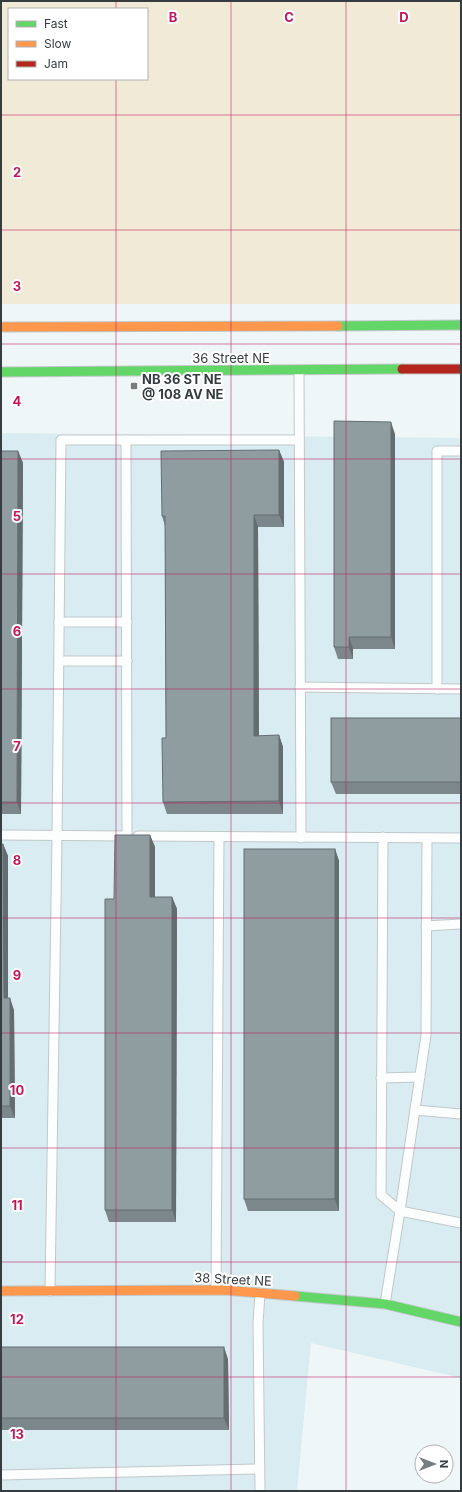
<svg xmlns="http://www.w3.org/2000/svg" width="462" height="1492" viewBox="0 0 462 1492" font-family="Inter,sans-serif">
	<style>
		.built { fill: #d9ecf2 }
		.green { fill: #f1ead6; fill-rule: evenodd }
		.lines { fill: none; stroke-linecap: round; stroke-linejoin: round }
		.lane-casing { stroke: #c1c8ca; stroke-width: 11 }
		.fast-casing { stroke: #c1c8ca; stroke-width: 11 }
		.slow-casing { stroke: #c1c8ca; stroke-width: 11 }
		.jam-casing { stroke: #c1c8ca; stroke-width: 11 }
		.lane { stroke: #fcfefe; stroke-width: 9 }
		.fast { stroke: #63d668; stroke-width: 9 }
		.slow { stroke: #ff974d; stroke-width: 9 }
		.jam { stroke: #b3261e; stroke-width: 9 }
		.wall { fill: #7b878a }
		.shaded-wall { fill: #646e71 }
		.building { fill: #8f9da1; stroke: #646e71 }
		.grid { fill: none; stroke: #c2185b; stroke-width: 1; stroke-opacity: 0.55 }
		.poi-dot { fill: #767e80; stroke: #fff; stroke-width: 1.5 }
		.labels { text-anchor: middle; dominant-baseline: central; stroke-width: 4; stroke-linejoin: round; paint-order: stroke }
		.street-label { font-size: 13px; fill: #363d40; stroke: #fff }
		.poi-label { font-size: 13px; font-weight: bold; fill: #363d40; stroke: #fff; text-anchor: start }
		.grid-label { font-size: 13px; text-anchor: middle; font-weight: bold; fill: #c2185b; stroke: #fff; stroke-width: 4; stroke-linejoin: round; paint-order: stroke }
	</style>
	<rect width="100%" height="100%" fill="#eef6f8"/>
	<path class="built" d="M 1,433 L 461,438 L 461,1378 L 311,1343 L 297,1491 L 1,1491 Z"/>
	<path class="green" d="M 1,1 L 461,1 L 461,304 L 1,304 ZM 9,9 L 147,9 L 147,79 L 9,79 Z"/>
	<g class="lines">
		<defs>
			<g id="lane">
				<path d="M 299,370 L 301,838"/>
				<path d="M 126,440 L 127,836"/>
				<path d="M 59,622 L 127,622"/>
				<path d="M 59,661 L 127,661"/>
				<path d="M 300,687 L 461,689"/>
				<path d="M 437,689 L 437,451 L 461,451"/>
				<path d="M 1,835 L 126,836"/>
				<path d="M 138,836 L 461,838"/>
				<path d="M 383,837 L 381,1195 L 400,1211 L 461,1223"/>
				<path d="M 426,926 L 461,924"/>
				<path d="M 381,1078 L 420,1077"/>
				<path d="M 415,1110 L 461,1114"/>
				<path d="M 216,1290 L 219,837"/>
				<path d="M 50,1291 L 57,836 L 61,440 L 299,440"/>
				<path d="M 385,1304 L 400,1211 L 426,1035 L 427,838"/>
				<path d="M 1,1475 L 259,1469"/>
				<path d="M 260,1491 L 258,1323 L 260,1293"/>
			</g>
			<g id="fast">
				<path d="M 338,326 L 461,325"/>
				<path d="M 1,372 L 402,369"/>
				<path d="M 295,1296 L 385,1304 L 461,1322"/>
			</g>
			<g id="slow">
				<path d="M 1,327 L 338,326"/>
				<path d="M 1,1291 L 224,1290 L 295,1296"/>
			</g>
			<path id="jam" d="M 402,369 L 461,369"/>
		</defs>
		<use href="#lane" class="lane-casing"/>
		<use href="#fast" class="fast-casing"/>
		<use href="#slow" class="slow-casing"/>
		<use href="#jam" class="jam-casing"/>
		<use href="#lane" class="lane"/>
		<use href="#fast" class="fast"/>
		<use href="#slow" class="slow"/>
		<use href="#jam" class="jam"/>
	</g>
	<g class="wall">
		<path d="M 395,434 L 395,649 L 353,649 L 353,659 L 338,659 L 334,647 Z"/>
		<path d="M 279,450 L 284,462 L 284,527 L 258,527 L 259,736 L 279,735 L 283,747 L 283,814 L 167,814 L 163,802 L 166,738 L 165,526 L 162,516 Z"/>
		<path d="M 1,451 L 18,451 L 23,463 L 21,814 L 1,814 Z"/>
		<path d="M 461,718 L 461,794 L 336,794 L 331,782 Z"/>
		<path d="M 150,835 L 155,847 L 155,897 L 172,897 L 177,909 L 176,1222 L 109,1222 L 105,1210 L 114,899 Z"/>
		<path d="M 1,844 L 3,844 L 8,856 L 8,998 L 14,1010 L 15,1118 L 1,1118 Z"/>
		<path d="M 335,849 L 339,861 L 339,1211 L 248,1211 L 244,1199 Z"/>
		<path d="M 1,1347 L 228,1359 L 229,1430 L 1,1430 Z"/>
	</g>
	<g class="shaded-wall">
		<path d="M 391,422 L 395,434 L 395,649 L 391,637 Z"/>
		<path d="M 279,450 L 284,462 L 284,527 L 279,515 Z"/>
		<path d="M 18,451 L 23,463 L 21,814 L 17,802 Z"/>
		<path d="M 254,515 L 258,527 L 259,748 L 254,736 Z"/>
		<path d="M 349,637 L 353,649 L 353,659 L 349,647 Z"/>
		<path d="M 279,735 L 283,747 L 283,814 L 279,801 Z"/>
		<path d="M 150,835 L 155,847 L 155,909 L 150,897 Z"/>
		<path d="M 3,844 L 8,856 L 8,1010 L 4,998 Z"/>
		<path d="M 335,849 L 339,861 L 339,1211 L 335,1199 Z"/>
		<path d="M 172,897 L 177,909 L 176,1222 L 172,1210 Z"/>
		<path d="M 10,998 L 14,1010 L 15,1118 L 10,1106 Z"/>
		<path d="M 224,1347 L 228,1359 L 229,1430 L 224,1418 Z"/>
	</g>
	<g class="building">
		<path d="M 334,421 L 391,422 L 391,637 L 349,637 L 349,647 L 334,647 Z"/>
		<path d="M 279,450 L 279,515 L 254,515 L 254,736 L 279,735 L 279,801 L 163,802 L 162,738 L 166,738 L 165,516 L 162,516 L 161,451 Z"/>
		<path d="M 1,451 L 18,451 L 17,802 L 1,802 Z"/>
		<rect x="331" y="718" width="130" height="64"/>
		<path d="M 115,835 L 150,835 L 150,897 L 172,897 L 172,1210 L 105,1210 L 105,899 L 114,899 Z"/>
		<path d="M 1,844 L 3,844 L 4,998 L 10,998 L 10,1106 L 1,1106 Z"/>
		<rect x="244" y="849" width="91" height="350"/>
		<rect x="1" y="1347" width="223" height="71"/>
	</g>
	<path class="grid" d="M 116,1 L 116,9M 231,1 L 231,1491M 346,1 L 346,1491M 116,79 L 116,1491M 1,115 L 461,115M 1,230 L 461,230M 1,344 L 461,344M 1,459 L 461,459M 1,574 L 461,574M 1,689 L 461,689M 1,803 L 461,803M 1,918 L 461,918M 1,1033 L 461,1033M 1,1148 L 461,1148M 1,1262 L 461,1262M 1,1377 L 461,1377"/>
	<rect class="poi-dot" x="130" y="382" width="8" height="8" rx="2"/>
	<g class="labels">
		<g class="street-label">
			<text x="231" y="358">36 Street NE</text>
			<text transform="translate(233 1279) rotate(3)">38 Street NE</text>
		</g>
		<g class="poi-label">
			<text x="142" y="379">NB 36 ST NE<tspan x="142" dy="15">@ 108 AV NE</tspan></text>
		</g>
	</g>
	<g class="grid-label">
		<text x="173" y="22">B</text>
		<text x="289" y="22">C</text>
		<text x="404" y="22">D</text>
		<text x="17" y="177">2</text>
		<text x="17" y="291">3</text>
		<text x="17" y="406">4</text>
		<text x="17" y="521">5</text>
		<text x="17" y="636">6</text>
		<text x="17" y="751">7</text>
		<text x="17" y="865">8</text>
		<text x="17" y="980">9</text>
		<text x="17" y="1095">10</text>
		<text x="17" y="1210">11</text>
		<text x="17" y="1324">12</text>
		<text x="17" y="1439">13</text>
	</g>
	<rect width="462" height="1492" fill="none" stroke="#363d40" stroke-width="4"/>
	<rect x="8" y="8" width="140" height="72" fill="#ffffff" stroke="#afb1b3"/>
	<rect x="16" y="21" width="20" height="6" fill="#63d668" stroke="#afb1b3"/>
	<text x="44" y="28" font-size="12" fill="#363d40">Fast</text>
	<rect x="16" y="41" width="20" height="6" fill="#ff974d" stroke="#afb1b3"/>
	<text x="44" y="48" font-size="12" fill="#363d40">Slow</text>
	<rect x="16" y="61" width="20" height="6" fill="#b3261e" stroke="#afb1b3"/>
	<text x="44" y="68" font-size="12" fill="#363d40">Jam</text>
	<g transform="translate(434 1464) rotate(90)"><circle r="19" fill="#ffffff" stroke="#afb1b3"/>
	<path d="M0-3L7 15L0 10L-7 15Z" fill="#767e80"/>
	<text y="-6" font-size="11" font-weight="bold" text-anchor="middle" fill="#363d40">N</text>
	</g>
</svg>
